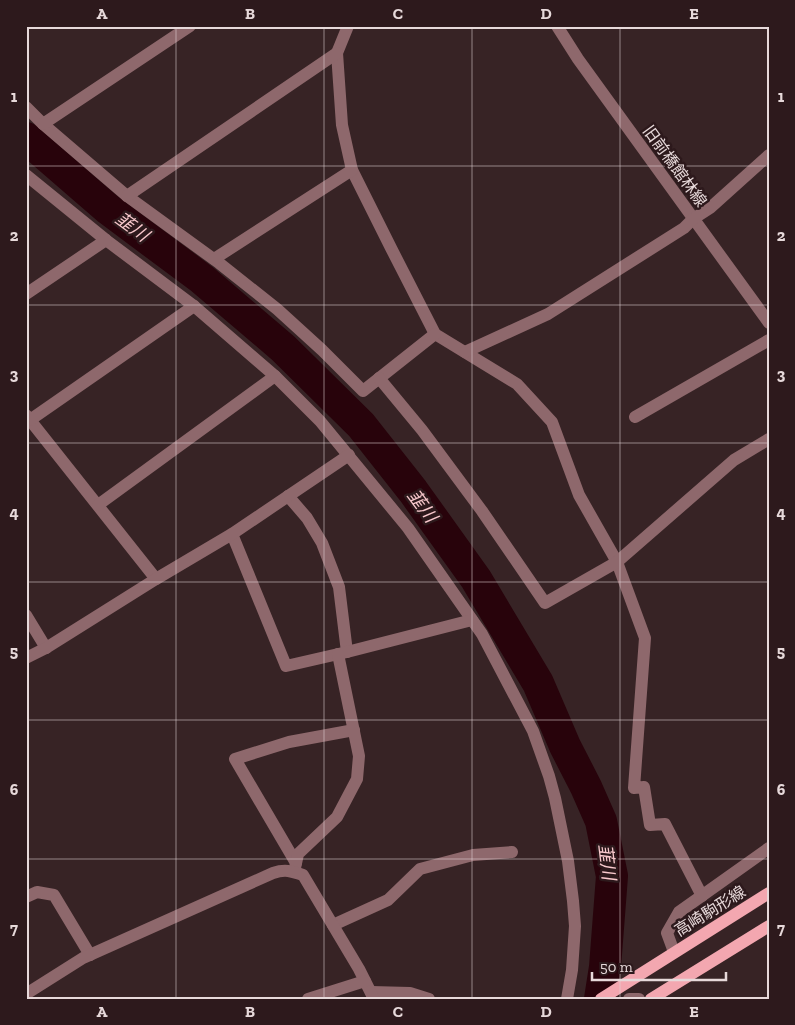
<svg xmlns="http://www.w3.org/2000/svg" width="795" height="1025" viewBox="0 0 795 1025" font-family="'Zilla Slab','Noto Sans JP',serif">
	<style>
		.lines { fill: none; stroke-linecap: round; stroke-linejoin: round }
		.river { stroke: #28030b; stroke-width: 32 }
		.minor { stroke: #8e686c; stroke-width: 12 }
		.major { stroke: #f3a7b0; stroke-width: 12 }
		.grid { fill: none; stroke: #e7d9da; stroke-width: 1; stroke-opacity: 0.55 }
		.labels { text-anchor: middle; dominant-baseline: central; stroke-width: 5; stroke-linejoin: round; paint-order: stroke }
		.street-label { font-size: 16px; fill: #e7d9da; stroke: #2d191c }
		.water-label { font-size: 18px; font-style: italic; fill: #facace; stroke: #2d191c }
		.neatline { fill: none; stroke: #e7d9da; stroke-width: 2 }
		.grid-label { font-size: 16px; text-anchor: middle; font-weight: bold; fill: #e7d9da }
	</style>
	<rect width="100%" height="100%" fill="#372325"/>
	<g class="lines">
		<path class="river" d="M 26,138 L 108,209 L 202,279 L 283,348 L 361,425 L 413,491 L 476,579 L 538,683 L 565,746 L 586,787 L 601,821 L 612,876 L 605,967 L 600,999"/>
		<g class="minor">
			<path d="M 348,26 L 337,53 L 342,125 L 352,170 L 391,248 L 435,334 L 517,384 L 552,422 L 579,495 L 617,562 L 645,638 L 634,788 L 644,787 L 650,825 L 665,824 L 702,896"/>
			<path d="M 557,26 L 578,59 L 769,323"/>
			<path d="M 26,107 L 43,124 L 127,196 L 219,263 L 277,309 L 322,350 L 363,391 L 435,334"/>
			<path d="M 43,124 L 190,26"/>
			<path d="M 26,175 L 106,240 L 194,306 L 275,376 L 320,421 L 408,528 L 482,634 L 533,731 L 549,776 L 555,798 L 568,861 L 573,901 L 575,926 L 572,970 L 567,999"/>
			<path d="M 127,196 L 337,53"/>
			<path d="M 214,259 L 352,170"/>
			<path d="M 26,294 L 106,240"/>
			<path d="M 465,352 L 548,314 L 684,228 L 693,219 L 710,208 L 769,155"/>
			<path d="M 379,378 L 422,430 L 482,511 L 545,603 L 617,562 L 734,460 L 769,439"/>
			<path d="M 26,415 L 156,579"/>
			<path d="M 635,417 L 769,340"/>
			<path d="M 30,420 L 194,306"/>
			<path d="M 288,496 L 307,518 L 322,543 L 339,587 L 347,652"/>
			<path d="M 98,505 L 275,376"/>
			<path d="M 232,534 L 286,666 L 347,652 L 472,620"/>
			<path d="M 26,615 L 46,648"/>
			<path d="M 26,658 L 46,648 L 156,579 L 232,534 L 349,455"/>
			<path d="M 296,863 L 235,759 L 289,742 L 354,730"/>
			<path d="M 295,868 L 298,854 L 337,817 L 357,779 L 359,756 L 338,654"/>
			<path d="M 26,897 L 37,892 L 54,895 L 90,955"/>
			<path d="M 333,925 L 388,900 L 420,869 L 473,855 L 512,852"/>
			<path d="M 674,952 L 667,933 L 679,912 L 769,848"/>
			<path d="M 371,992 L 410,993 L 429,999"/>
			<path d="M 26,994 L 83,958 L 273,873 C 285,869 291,871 303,875 L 359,969 L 374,999"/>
			<path d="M 308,999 L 365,981"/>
			<path d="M 629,999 L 639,999"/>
		</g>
		<g class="major">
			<path d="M 601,999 L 769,893"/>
			<path d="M 651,999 L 769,926"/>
		</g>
	</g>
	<path class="grid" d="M 176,26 L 176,999M 324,26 L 324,999M 472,26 L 472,999M 620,26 L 620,999M 26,166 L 769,166M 26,305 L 769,305M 26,443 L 769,443M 26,582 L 769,582M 26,720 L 769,720M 26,859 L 769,859"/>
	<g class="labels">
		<g class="street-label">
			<text transform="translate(675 166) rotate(54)">旧前橋館林線</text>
			<text transform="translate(710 911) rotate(-32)">高崎駒形線</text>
		</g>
		<g class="water-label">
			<text transform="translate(132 227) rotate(36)">韮川</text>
			<text transform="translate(422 506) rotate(53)">韮川</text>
			<text transform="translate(607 862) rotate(83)">韮川</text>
		</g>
	</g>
	<rect width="795" height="1025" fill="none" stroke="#2d191c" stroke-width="55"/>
	<path d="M592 972v8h134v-8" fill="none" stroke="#e7d9da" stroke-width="2.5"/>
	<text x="600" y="972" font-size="15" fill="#e7d9da" stroke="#2d191c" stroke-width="4" paint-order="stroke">50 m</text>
	<rect x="28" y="28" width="740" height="970" class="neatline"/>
	<g class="grid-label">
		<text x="102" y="19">A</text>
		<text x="250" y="19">B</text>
		<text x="398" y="19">C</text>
		<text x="546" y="19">D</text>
		<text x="694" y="19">E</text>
		<text x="14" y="102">1</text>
		<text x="781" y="102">1</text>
		<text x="14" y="241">2</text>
		<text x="781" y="241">2</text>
		<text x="14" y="380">3</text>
		<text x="781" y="380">3</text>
		<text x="14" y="518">4</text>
		<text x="781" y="518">4</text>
		<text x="14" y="657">5</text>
		<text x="781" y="657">5</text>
		<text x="14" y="795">6</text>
		<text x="781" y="795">6</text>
		<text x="14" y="934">7</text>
		<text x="781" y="934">7</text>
		<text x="102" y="1017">A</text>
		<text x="250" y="1017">B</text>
		<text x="398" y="1017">C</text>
		<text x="546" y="1017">D</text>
		<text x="694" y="1017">E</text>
	</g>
</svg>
